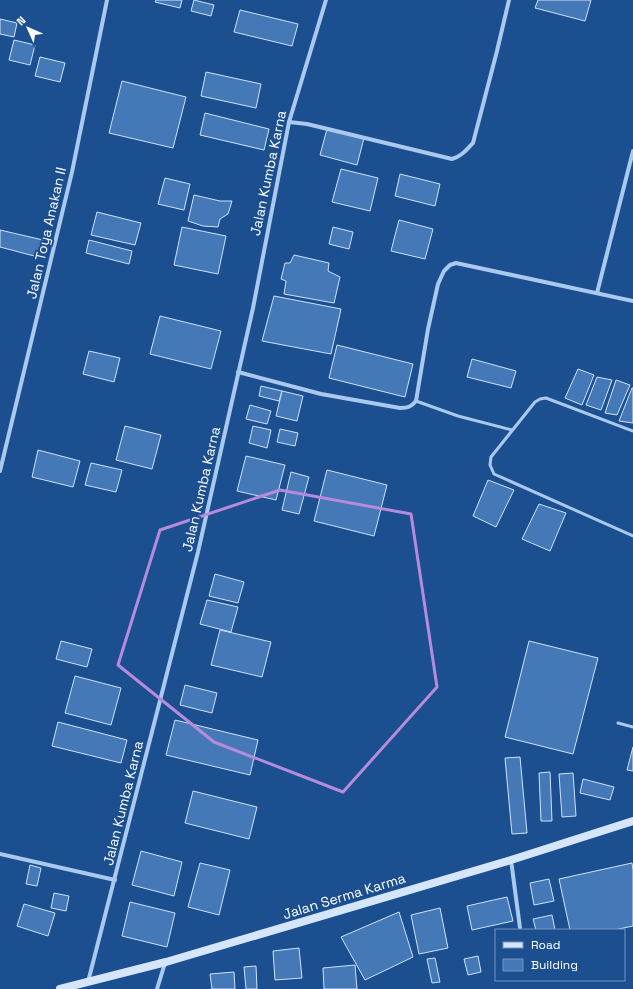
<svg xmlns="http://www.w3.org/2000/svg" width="633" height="989" viewBox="0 0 633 989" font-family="'Space Grotesk',sans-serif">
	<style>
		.building { fill: #4478b7; stroke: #cfe3fa }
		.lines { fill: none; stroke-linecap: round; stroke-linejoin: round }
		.lane { stroke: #a9c9ee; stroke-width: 3 }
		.street { stroke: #a9c9ee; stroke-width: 4 }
		.secondary { stroke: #d6e6fa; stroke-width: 8 }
		.marked { fill: none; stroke: #b68bdc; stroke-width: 3; stroke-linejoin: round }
		.labels { text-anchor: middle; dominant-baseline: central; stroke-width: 4; stroke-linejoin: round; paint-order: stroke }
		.street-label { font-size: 14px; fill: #fff; stroke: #1b4f8f }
	</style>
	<rect width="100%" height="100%" fill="#1b4f8f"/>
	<g class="building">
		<path d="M 156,0 L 182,0 L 180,8 L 155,2 Z"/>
		<path d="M 194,0 L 214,5 L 211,16 L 191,11 Z"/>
		<path d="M 538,0 L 591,0 L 585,21 L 535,8 Z"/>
		<path d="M 240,10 L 298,24 L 292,46 L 234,32 Z"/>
		<path d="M 0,19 L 17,23 L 14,37 L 0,34 Z"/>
		<path d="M 14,40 L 35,45 L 30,65 L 9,60 Z"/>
		<path d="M 40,57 L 65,63 L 60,82 L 35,76 Z"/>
		<path d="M 206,72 L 261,84 L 256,108 L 201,96 Z"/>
		<path d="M 122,81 L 186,97 L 173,148 L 109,133 Z"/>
		<path d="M 205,113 L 269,129 L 264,150 L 200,135 Z"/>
		<path d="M 327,129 L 364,138 L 357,165 L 320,155 Z"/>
		<path d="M 341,169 L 378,178 L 370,211 L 332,202 Z"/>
		<path d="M 400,174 L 440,184 L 435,206 L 395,196 Z"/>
		<path d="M 165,178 L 190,184 L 184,210 L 158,204 Z"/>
		<path d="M 194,195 L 220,201 L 232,201 L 228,214 L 220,219 L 218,227 L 203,226 L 188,221 Z"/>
		<path d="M 97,212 L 141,223 L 135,245 L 91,235 Z"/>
		<path d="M 399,220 L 433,229 L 425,259 L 391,251 Z"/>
		<path d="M 182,227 L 226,236 L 218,274 L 174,265 Z"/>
		<path d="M 333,227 L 353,232 L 349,249 L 329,244 Z"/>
		<path d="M 0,230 L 43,240 L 38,257 L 0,247 Z"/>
		<path d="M 89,240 L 132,251 L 129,264 L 86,253 Z"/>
		<path d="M 294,255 L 329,263 L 328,271 L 340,277 L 334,303 L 284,294 L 286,281 L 281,279 L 285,263 L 290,263 Z"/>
		<path d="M 274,296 L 341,309 L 331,354 L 262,341 Z"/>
		<path d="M 160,316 L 221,331 L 211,369 L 150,354 Z"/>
		<path d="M 337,345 L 413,364 L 405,397 L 329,378 Z"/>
		<path d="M 89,351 L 120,358 L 114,382 L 83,374 Z"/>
		<path d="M 472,359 L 516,371 L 511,388 L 467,377 Z"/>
		<path d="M 578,369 L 594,375 L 582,405 L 565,398 Z"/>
		<path d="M 597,377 L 612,380 L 601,410 L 586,405 Z"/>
		<path d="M 616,380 L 630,385 L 617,415 L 605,413 Z"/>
		<path d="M 261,386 L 282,391 L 279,401 L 259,396 Z"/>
		<path d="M 632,388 L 633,388 L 633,423 L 619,421 Z"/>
		<path d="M 282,391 L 303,396 L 297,421 L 276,416 Z"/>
		<path d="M 250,405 L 271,411 L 267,424 L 246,419 Z"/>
		<path d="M 125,426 L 161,435 L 152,469 L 116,460 Z"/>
		<path d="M 253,426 L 271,430 L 267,448 L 249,443 Z"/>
		<path d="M 280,429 L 298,433 L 295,446 L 277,442 Z"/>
		<path d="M 38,450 L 80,461 L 73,487 L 32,477 Z"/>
		<path d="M 246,456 L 285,465 L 276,500 L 237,491 Z"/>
		<path d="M 91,463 L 122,470 L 116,492 L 85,485 Z"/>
		<path d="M 327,470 L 387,485 L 374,536 L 314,521 Z"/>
		<path d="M 291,472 L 309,477 L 299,514 L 282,510 Z"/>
		<path d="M 488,480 L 514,490 L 496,527 L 473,516 Z"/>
		<path d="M 539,504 L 566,513 L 550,551 L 522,539 Z"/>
		<path d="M 215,574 L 244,582 L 238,603 L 209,596 Z"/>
		<path d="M 207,600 L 238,607 L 231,632 L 200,624 Z"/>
		<path d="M 220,630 L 271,642 L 262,677 L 211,665 Z"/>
		<path d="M 61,641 L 92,649 L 87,667 L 56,659 Z"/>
		<path d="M 529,641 L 598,658 L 573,754 L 505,737 Z"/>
		<path d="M 75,676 L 121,688 L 111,725 L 65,713 Z"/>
		<path d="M 185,685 L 217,693 L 212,713 L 180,705 Z"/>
		<path d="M 175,720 L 258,740 L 250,775 L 166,755 Z"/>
		<path d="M 58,722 L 127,740 L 121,763 L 52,746 Z"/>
		<path d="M 633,747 L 633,771 L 627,770 Z"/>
		<path d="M 520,757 L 527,833 L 512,834 L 505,758 Z"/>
		<path d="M 550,772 L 552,821 L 541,821 L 539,773 Z"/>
		<path d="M 573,773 L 576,816 L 562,817 L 559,774 Z"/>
		<path d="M 583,779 L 614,787 L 610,800 L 580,793 Z"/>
		<path d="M 193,791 L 257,807 L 249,839 L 185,823 Z"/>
		<path d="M 141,851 L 182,862 L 174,896 L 132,885 Z"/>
		<path d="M 200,863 L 230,870 L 219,915 L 188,907 Z"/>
		<path d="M 632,863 L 633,870 L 633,926 L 614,930 L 570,930 L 559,879 Z"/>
		<path d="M 30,865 L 41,868 L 37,886 L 26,884 Z"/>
		<path d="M 549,879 L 554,901 L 534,905 L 530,883 Z"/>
		<path d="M 54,893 L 69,896 L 66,911 L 51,908 Z"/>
		<path d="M 507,897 L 513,921 L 472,930 L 467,906 Z"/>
		<path d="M 130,902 L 175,913 L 167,947 L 122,936 Z"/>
		<path d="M 24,904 L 55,913 L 48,936 L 17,926 Z"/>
		<path d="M 440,908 L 448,948 L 419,954 L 411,915 Z"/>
		<path d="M 399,912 L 413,957 L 365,980 L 341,937 Z"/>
		<path d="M 552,915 L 555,930 L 536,930 L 533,919 Z"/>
		<path d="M 299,948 L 302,978 L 275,980 L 273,951 Z"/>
		<path d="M 478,956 L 481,972 L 468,975 L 464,959 Z"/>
		<path d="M 435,958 L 440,982 L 432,983 L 427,959 Z"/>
		<path d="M 355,965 L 357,989 L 324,989 L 323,968 Z"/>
		<path d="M 256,966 L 257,989 L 246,989 L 244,967 Z"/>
		<path d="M 234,972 L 235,989 L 212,989 L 210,974 Z"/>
	</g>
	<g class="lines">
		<g class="lane">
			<path d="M 416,401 L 458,416 L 512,430"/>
			<path d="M 633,431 L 546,398 L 540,399 L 535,402 L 491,457 L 490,465 L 494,474 L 633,536"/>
			<path d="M 618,723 L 633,727"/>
		</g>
		<g class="street">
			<path d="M 289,122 L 307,124 L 452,159 C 462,156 466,150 473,143 L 497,51 L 509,0"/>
			<path d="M 597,293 L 633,151"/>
			<path d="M 238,372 L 321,394 L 400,408 C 408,408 411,407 416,401 L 428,329 L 438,284 L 444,271 L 450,265 L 456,263 L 633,301"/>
			<path d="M 0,471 L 72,172 L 107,0"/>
			<path d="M 0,854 L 115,880"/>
			<path d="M 511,860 L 520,928"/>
			<path d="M 88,982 L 198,552 L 253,308 L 289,122 L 326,0"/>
			<path d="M 157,989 L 165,963"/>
		</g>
		<path class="secondary" d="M 60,989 L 166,962 L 511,860 L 633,821"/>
	</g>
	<path class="marked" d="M 280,490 L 411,514 L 437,687 L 343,792 L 214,742 L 118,665 L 160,530 Z"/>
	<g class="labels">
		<g class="street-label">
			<text transform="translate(268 173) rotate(-78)">Jalan Kumba Karna</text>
			<text transform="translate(46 233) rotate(-77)">Jalan Toya Anakan II</text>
			<text transform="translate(201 489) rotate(-77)">Jalan Kumba Karna</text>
			<text transform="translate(123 803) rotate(-76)">Jalan Kumba Karna</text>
			<text transform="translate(344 896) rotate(-17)">Jalan Serma Karma</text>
		</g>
	</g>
	<rect x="495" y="929" width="130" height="52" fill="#1b4f8f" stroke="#7695bc"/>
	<rect x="503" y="942" width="20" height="6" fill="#d6e6fa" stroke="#7695bc"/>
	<text x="531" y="949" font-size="12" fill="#ffffff">Road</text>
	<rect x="503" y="959" width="20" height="12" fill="#4478b7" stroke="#7695bc"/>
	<text x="531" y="969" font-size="12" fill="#ffffff">Building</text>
	<g transform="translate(28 28) rotate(315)" stroke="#1b4f8f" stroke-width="3" paint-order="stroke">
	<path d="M0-3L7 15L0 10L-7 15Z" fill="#ffffff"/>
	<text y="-6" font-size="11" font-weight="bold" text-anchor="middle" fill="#ffffff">N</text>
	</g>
</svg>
